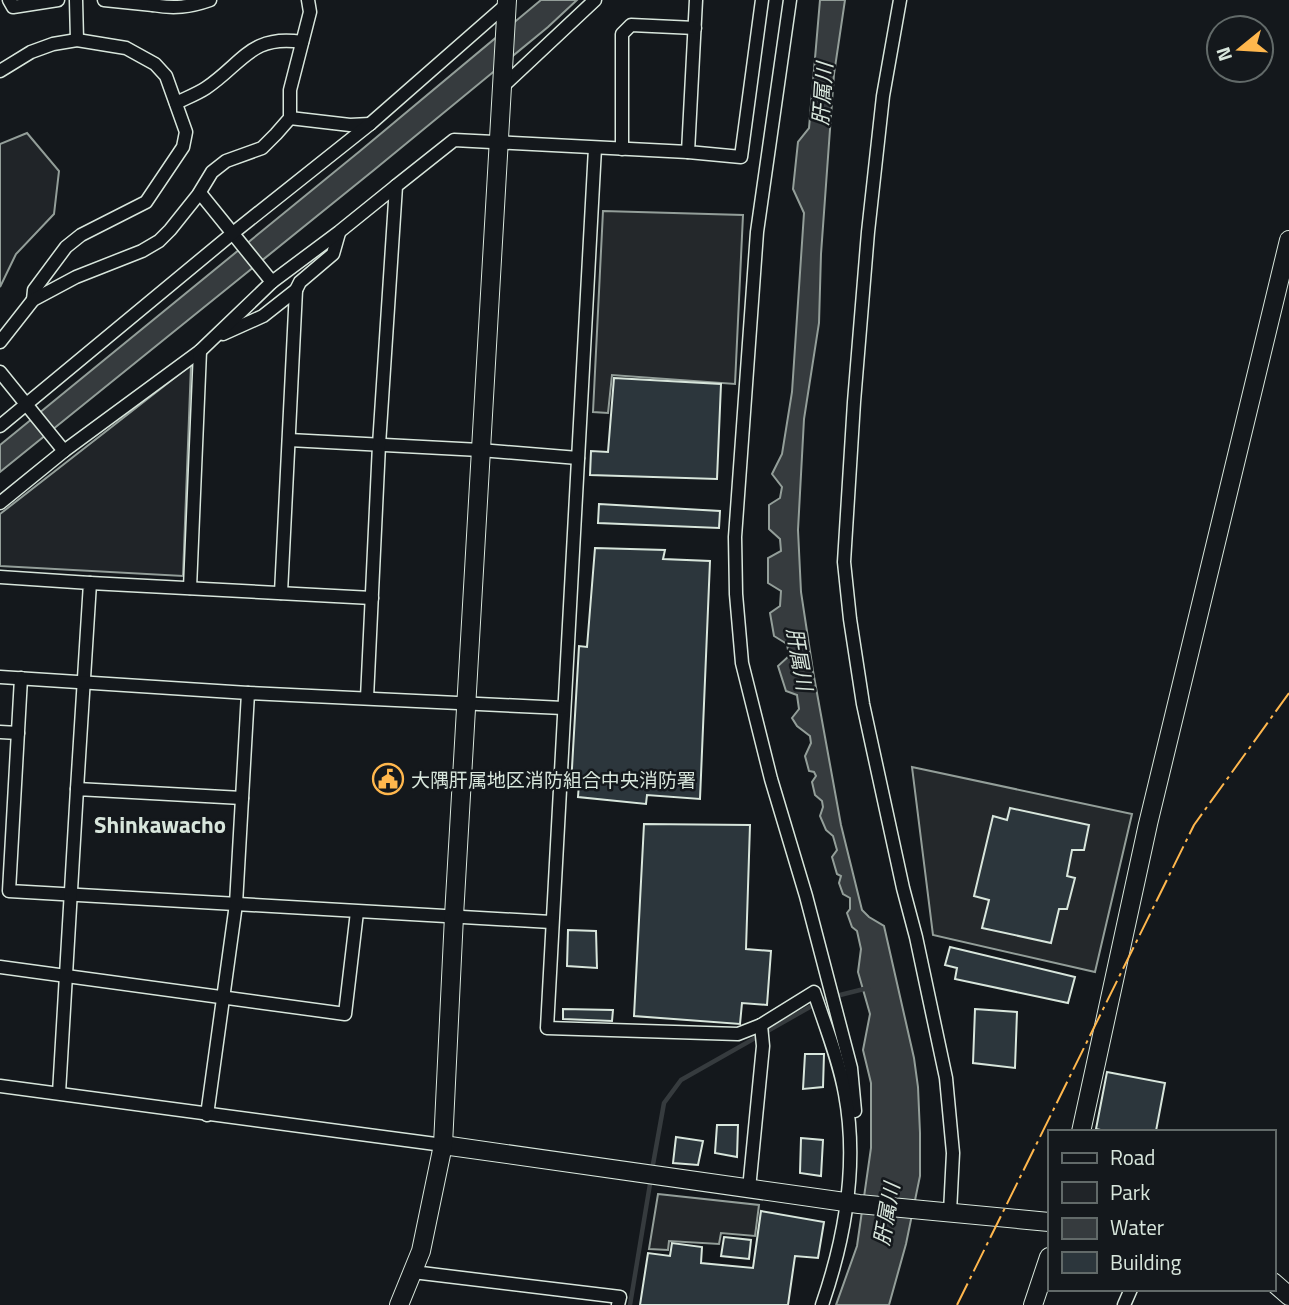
<svg xmlns="http://www.w3.org/2000/svg" width="1289" height="1305" font-family="'Titillium Web','Noto Sans JP',sans-serif">
<style>
.green{fill:#202428;stroke:#939e99;stroke-width:2}
.parking{fill:#24282b;stroke:#939e99;stroke-width:2}
.water{fill:#363b3e;stroke:#939e99;stroke-width:2}
.lines{fill:none;stroke-linecap:round;stroke-linejoin:round}
.stream{stroke:#363b3e;stroke-width:4.5}
.building{fill:#2c363c;stroke:#d8e6dc;stroke-width:2}
.street-casing{stroke:#d8e6dc;stroke-width:15}
.secondary-casing{stroke:#d8e6dc;stroke-width:20}
.street{stroke:#14181c;stroke-width:12}
.secondary{stroke:#14181c;stroke-width:18}
.power{stroke:#ffb74d;stroke-width:2;stroke-dasharray:24 5 3.5 5;stroke-linecap:butt}
.labels{text-anchor:middle;dominant-baseline:central;stroke-width:5;stroke-linejoin:round;paint-order:stroke}
.poi-label{font-size:19px;fill:#d8e6dc;stroke:#14181c;text-anchor:start}
.water-label{font-size:21px;font-style:italic;fill:#d8e6dc;stroke:#14181c}
.quarter-label{font-size:23px;font-weight:bold;fill:#d8e6dc;stroke:#14181c}
</style>
<rect width="100%" height="100%" fill="#14181c"/>
<g class="green">
<path d="M27,133L59,171L54,214L16,254L0,287V144Z"/>
<path d="M191,365L183,576L0,566V514Z"/>
</g>
<g class="parking">
<path d="M603,211L743,215L735,384L612,375L608,413L593,412Z"/>
<path d="M912,767L1132,814L1095,972L933,935Z"/>
<path d="M658,1194L759,1205L755,1236L721,1233L719,1244L669,1241L668,1250L649,1249Z"/>
</g>
<g class="water">
<path d="M541,0H577L548,27L374,170L0,472V445L360,151Z"/>
<path d="M820,0H845L834,74L821,254L819,323L804,419L798,530L801,592L813,671L841,825L862,910L869,917L884,926L914,1058L918,1087L920,1133V1176L906,1244L889,1305H836L857,1246L871,1148V1083L863,1050L870,1014L858,972L861,949L857,931L852,927L847,913L850,909V898L843,894L839,883L841,876L837,874L832,857L837,850L833,836L826,830L820,816L823,807L822,801L815,795L812,782L816,776L814,772L809,771L805,756L811,743L810,736L797,726L792,718L799,709L797,695L786,691L778,666L789,656L787,644L774,636L770,613L780,606L781,591L768,583V558L781,551L780,539L769,529V505L780,498L782,487L772,474L782,454L792,392L804,213L793,189L798,142L809,128Z"/>
</g>
<g class="lines">
<g class="stream">
<path d="M652,1170L664,1103L681,1080L824,999L868,988"/>
<path d="M630,1305L651,1178"/>
</g>
</g>
<g class="building">
<path d="M614,378L721,384L717,479L590,475L591,451L608,452Z"/>
<path d="M599,504L720,511L719,528L598,523Z"/>
<path d="M595,548L665,550L663,559L710,561L700,799L647,795L646,804L578,797L579,783L571,785L579,646L587,647Z"/>
<path d="M1010,808L1089,825L1084,850H1072L1067,876L1075,878L1067,909H1059L1051,943L982,928L989,900L974,896L993,816L1007,820Z"/>
<path d="M644,824L750,825L746,949L771,951L767,1005L742,1003L740,1024L634,1016Z"/>
<path d="M568,930L596,931L597,968L567,966Z"/>
<path d="M950,947L1075,977L1068,1003L955,979L957,968L945,965Z"/>
<path d="M563,1009L613,1010L612,1021L563,1019Z"/>
<path d="M975,1009L1017,1012L1015,1068L973,1063Z"/>
<path d="M805,1054H824L823,1087L803,1089Z"/>
<path d="M1107,1072L1165,1083L1156,1131L1110,1132L1096,1129Z"/>
<path d="M717,1125H738L737,1157L715,1153Z"/>
<path d="M676,1137L703,1141L698,1165L673,1163Z"/>
<path d="M801,1138L823,1140L821,1176L800,1173Z"/>
<path d="M761,1211L824,1222L818,1258L795,1256L788,1305H640L648,1253L670,1256L672,1243L702,1247L701,1263L753,1268Z"/>
<path d="M724,1237L751,1240L749,1259L721,1256Z"/>
</g>
<g class="lines">
<g class="street-casing">
<g id="street">
<path d="M9,0L13,7L58,0"/>
<path d="M76,0L77,40"/>
<path d="M104,0L153,5V0"/>
<path d="M696,0L688,152L741,157L762,0"/>
<path d="M790,0L757,232L735,537L736,594L742,663L771,779L806,896L851,1068L855,1111"/>
<path d="M900,0L883,96L868,232L854,402L844,562L850,619L863,704L903,888L916,937L946,1078L953,1153L950,1212"/>
<path d="M153,5C174,9 190,7 210,0"/>
<path d="M0,71L31,52L53,44L77,40L126,48L155,64L166,76L186,132L183,147L146,202L81,235L66,247L34,290L33,300"/>
<path d="M501,88L595,0"/>
<path d="M176,103C186,98 197,94 206,88C243,63 251,34 302,42"/>
<path d="M290,118L350,125L370,124"/>
<path d="M595,148L547,1028L738,1034L761,1025L814,992C825,1025 839,1060 845,1094C858,1164 845,1238 822,1305"/>
<path d="M622,149V34L631,25L695,28"/>
<path d="M200,193L272,282"/>
<path d="M223,334L263,316L296,290L300,282L333,254L339,233"/>
<path d="M0,342L33,300L76,277L142,251L159,241L170,230L198,195L212,172L226,161L262,148L276,134L290,118V90L310,12L308,0"/>
<path d="M0,372L64,451"/>
<path d="M0,426L233,233L370,124L507,4"/>
<path d="M289,440L480,450L578,458"/>
<path d="M0,503L64,451L200,351L272,282L339,232L396,186"/>
<path d="M0,577L90,583L77,789"/>
<path d="M90,583L372,598"/>
<path d="M190,588L200,351"/>
<path d="M281,593L296,290"/>
<path d="M0,677L248,693L563,708"/>
<path d="M21,678L9,891L551,922"/>
<path d="M367,698L379,445L396,186L454,140L688,152"/>
<path d="M0,732L18,733"/>
<path d="M0,967L345,1014L357,912"/>
<path d="M0,1086L443,1145"/>
<path d="M59,1093L77,789L242,798"/>
<path d="M207,1115L236,904L248,693"/>
<path d="M749,1189L763,1046L761,1025"/>
<path d="M413,1272L620,1297L618,1305"/>
<path d="M1124,1305L1131,1289"/>
</g>
</g>
<g class="secondary-casing">
<g id="secondary">
<path d="M1081,1132L1148,824L1289,240"/>
<path d="M443,1145L859,1204L1049,1222"/>
<path d="M1273,1282L1289,1296"/>
<path d="M399,1305L421,1251L443,1145L454,916L507,0"/>
<path d="M1033,1305L1049,1257"/>
</g>
</g>
<use href="#street" class="street"/>
<use href="#secondary" class="secondary"/>
<path class="power" d="M957,1305L1194,825L1289,693"/>
</g>
<defs>
<g id="civic-ring" transform="scale(1.575)"><circle r="9.5" fill="#14181c" stroke="#ffb74d" stroke-width="1.5"/><path d="M-.6-6.5H3V-4.5H.6V-3L4-1V1h2V6H-6V1h2V-1L-.6-3ZM-1.2 2.5V6h2.4V2.5Z" fill="#ffb74d"/></g>
</defs>
<g fill-rule="evenodd">
<use href="#civic-ring" x="388" y="779"/>
</g>
<g class="labels">
<g class="poi-label">
<text x="411" y="779">大隅肝属地区消防組合中央消防署</text>
</g>
<g class="water-label">
<text transform="translate(822 94) rotate(-86)">肝属川</text>
<text transform="translate(800 659) rotate(80)">肝属川</text>
<text transform="translate(886 1214) rotate(-80)">肝属川</text>
</g>
<g class="quarter-label">
<text x="160" y="824">Shinkawacho</text>
</g>
</g>
<rect x="1048" y="1130" width="228" height="161" fill="#14181c" stroke="#626a69" stroke-width="2"/>
<rect x="1062" y="1153" width="35" height="10" fill="#14181c" stroke="#626a69" stroke-width="2"/>
<text x="1110" y="1165" font-size="21" fill="#d8e6dc">Road</text>
<rect x="1062" y="1182" width="35" height="21" fill="#202428" stroke="#626a69" stroke-width="2"/>
<text x="1110" y="1200" font-size="21" fill="#d8e6dc">Park</text>
<rect x="1062" y="1218" width="35" height="21" fill="#363b3e" stroke="#626a69" stroke-width="2"/>
<text x="1110" y="1235" font-size="21" fill="#d8e6dc">Water</text>
<rect x="1062" y="1252" width="35" height="21" fill="#2c363c" stroke="#626a69" stroke-width="2"/>
<text x="1110" y="1270" font-size="21" fill="#d8e6dc">Building</text>
<g transform="translate(1240 49) rotate(252)"><circle r="33" fill="#14181c" stroke="#626a69" stroke-width="2"/>
<path d="M0-5L12 26L0 18L-12 26Z" fill="#ffb74d"/>
<text y="-10" font-size="19" font-weight="bold" text-anchor="middle" fill="#d8e6dc">N</text>
</g>
</svg>
